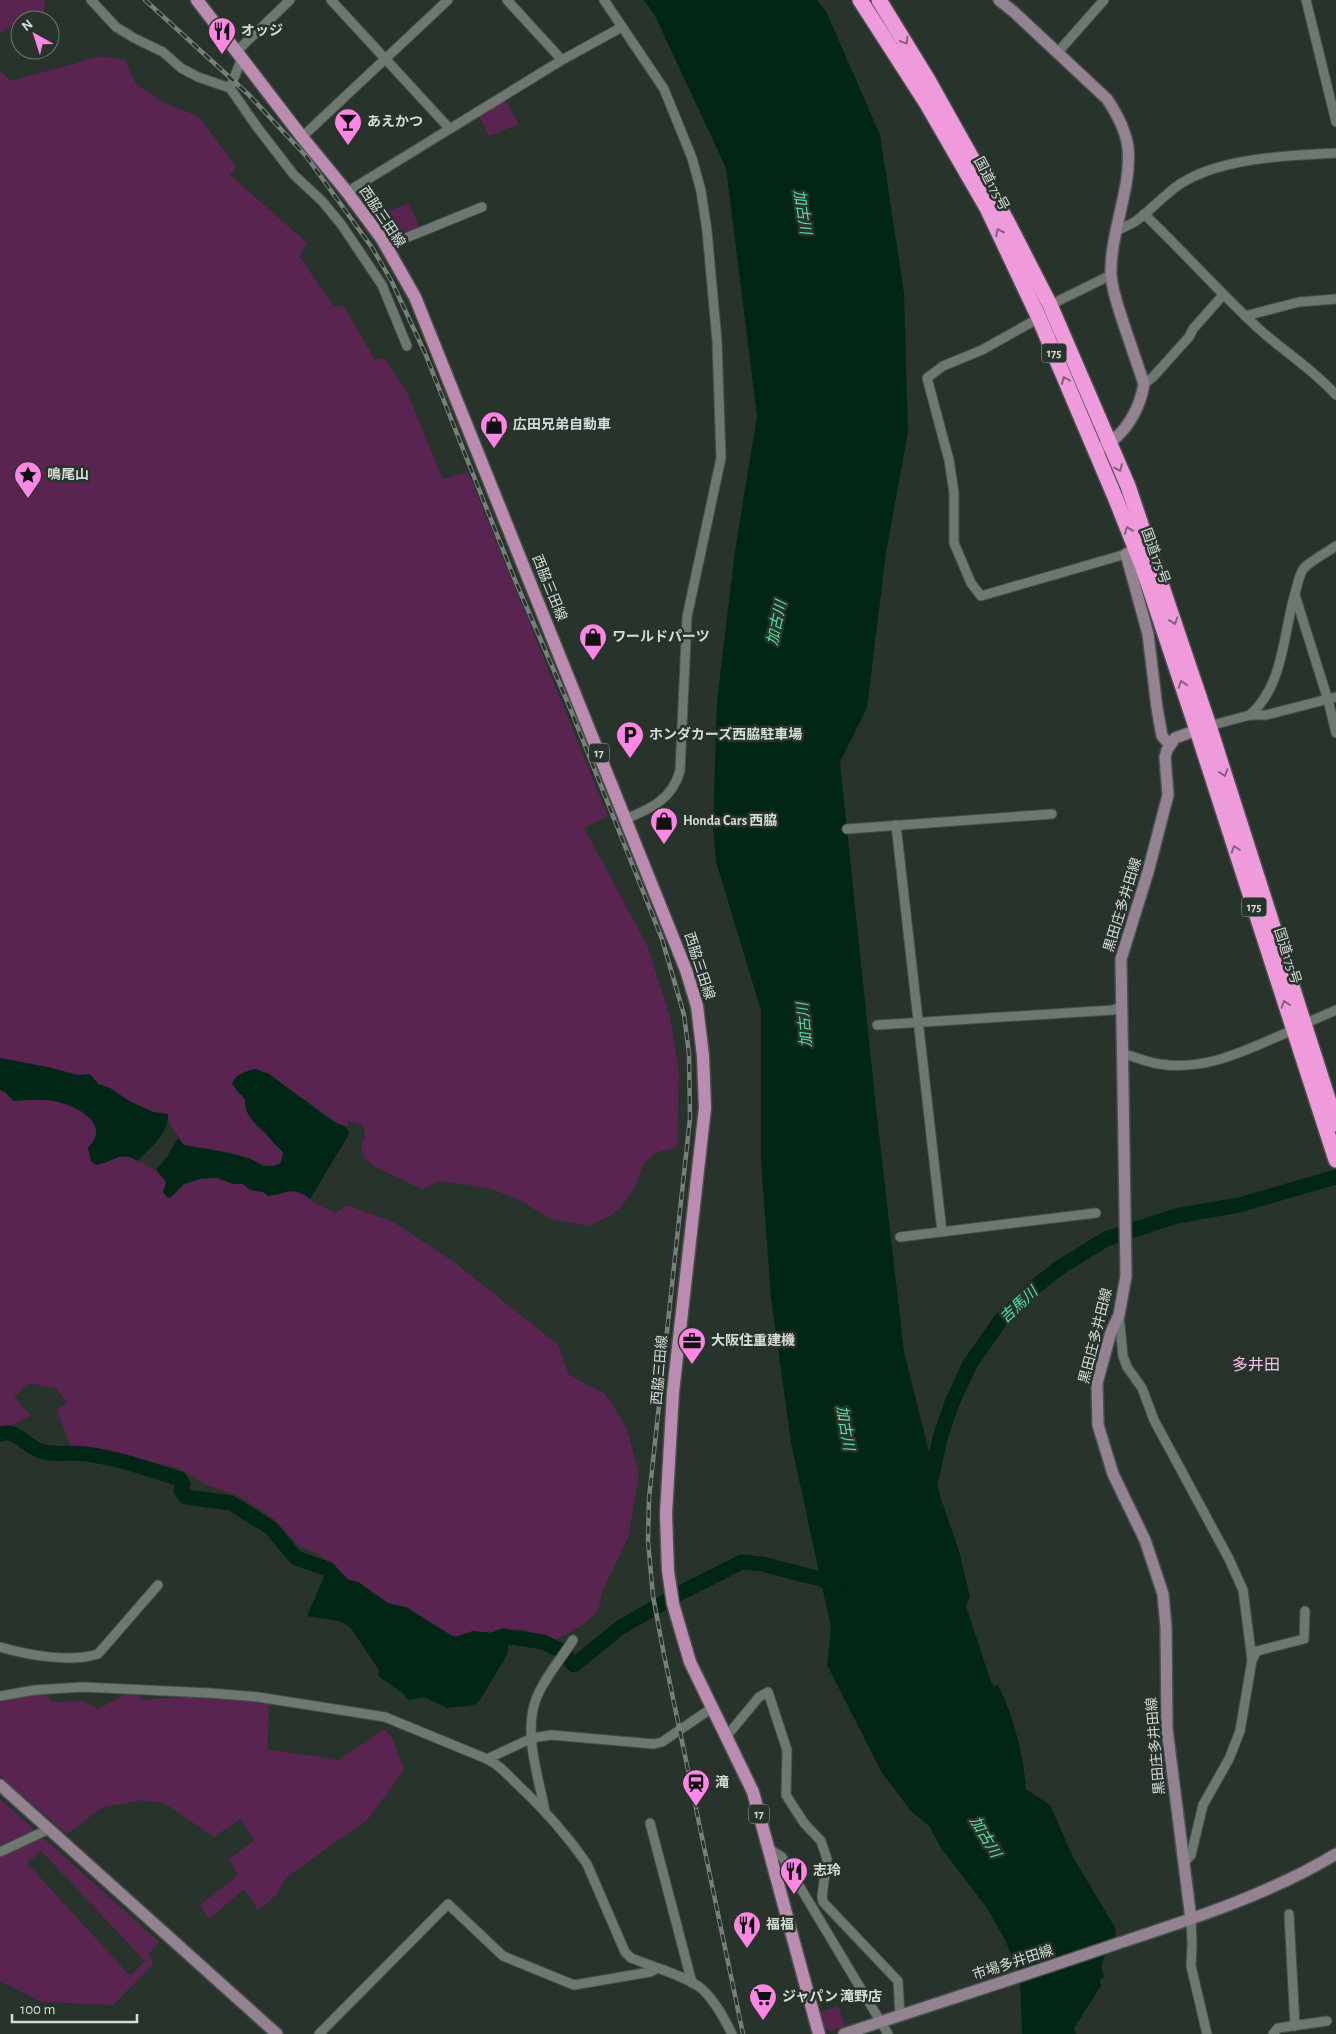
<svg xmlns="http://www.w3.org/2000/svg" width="1336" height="2034" font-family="'Alegreya Sans','Noto Sans JP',sans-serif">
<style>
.green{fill:#5a2450;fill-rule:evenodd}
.water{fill:#022615}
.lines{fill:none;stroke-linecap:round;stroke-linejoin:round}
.river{stroke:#022615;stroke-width:15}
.street-casing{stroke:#48504c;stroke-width:11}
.secondary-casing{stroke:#48504c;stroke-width:14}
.primary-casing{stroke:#48504c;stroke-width:15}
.highway-casing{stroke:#48504c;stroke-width:18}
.street{stroke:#6c7870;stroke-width:9}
.secondary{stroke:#938290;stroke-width:11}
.primary{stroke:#bb8cb0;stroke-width:12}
.highway{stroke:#ef9adb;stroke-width:15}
.rail-casing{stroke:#767f7a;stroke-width:4.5}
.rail{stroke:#28332c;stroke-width:2.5;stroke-dasharray:8;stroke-linecap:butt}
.oneway{stroke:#82617b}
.labels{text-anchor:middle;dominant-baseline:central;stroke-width:5;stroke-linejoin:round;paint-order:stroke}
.shield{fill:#28332c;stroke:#a1a9a4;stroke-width:1}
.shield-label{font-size:12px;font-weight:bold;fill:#d5dcd8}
.poi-label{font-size:14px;font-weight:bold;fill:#d5dcd8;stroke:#28332c;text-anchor:start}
.street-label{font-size:14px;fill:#d5dcd8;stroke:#28332c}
.water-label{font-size:15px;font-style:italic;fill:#54e4a0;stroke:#28332c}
.quarter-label{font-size:16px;fill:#f9c3eb;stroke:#28332c}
</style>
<rect width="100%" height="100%" fill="#28332c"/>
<g class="green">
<path d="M0,0H45L44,12L25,20H20V22L0,33Z"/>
<path d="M101,56L125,60L136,84L162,102L198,116L236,167L230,175L307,243L299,256L334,307L343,305L375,360L384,359L405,388L443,479L468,472L608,816L584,828L647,945L670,1016L679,1073L677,1147L655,1153L643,1165L634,1189L622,1206L610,1216L588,1226L548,1218L520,1200L489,1188L440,1181L422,1189L375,1167L365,1159L361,1147L365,1135L363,1125L349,1121L346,1127H343L269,1074L255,1069L245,1072L235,1090L245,1099L256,1126L262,1130L282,1151L283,1154L279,1165C262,1168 247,1157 231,1153C215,1149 199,1148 184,1145L169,1122L168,1114L153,1112L129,1101L110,1088L98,1084L90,1074L78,1075L47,1067L0,1058V71L11,81Z"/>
<path d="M505,100L519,124L489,136L479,116Z"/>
<path d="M409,203L420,229L399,238L393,237L377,216Z"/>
<path d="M0,1090L5,1092L14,1101C27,1100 41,1099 54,1101C76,1105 113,1124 88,1148L105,1163C110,1161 115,1157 120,1156C129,1154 162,1172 165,1180C167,1184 164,1188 163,1192L170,1197L184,1184L200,1179L217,1178L233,1184H243L250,1190L277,1195L289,1190L303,1193L313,1202L336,1213L347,1205L395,1223L454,1262L558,1345L569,1375L605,1394L626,1426L639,1473L628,1538L602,1592L598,1611L583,1625L555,1640L521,1629L493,1633L473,1631L455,1637L406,1607L388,1603L358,1582L346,1579L319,1554L300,1547L274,1519L239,1496L207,1485L178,1468L70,1445L57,1410L67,1403L56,1388L28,1383L14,1397L31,1416L11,1425L0,1428Z"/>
<path d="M133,1690L143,1700L215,1694L269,1704L267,1749L338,1760L385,1729L393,1740L404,1770L368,1819L288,1876L274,1897L258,1910L244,1889L209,1919L200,1905L238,1875L229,1859L255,1840L240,1819L214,1837L164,1803L144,1800L103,1807L67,1834L0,1776V1698L46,1694L52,1702L84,1701L98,1709Z"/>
<path d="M0,1799L159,1942L149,1953L153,1964L113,2005L42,2002L0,1981ZM41,1851L145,1961L130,1976L27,1863Z"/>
<path d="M838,2006L845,2026L830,2031L823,2026L820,2012Z"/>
</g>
<g class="water">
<path d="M644,0H817L826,11L880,135L904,293L908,432L886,552L867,708L840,762L876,1108L904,1352L940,1496L959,1551L970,1597L966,1606L991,1682L994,1686L998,1685C1014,1717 1023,1752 1026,1789L1050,1805L1073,1857L1116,1929C1115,1932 1116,1937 1115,1941C1109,1954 1095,1961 1105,1977L1100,1979L1101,1986L1074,2028L1076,2034H1022L1020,1975L1005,1940L987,1908L941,1848L929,1826L911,1811L882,1773L827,1665L831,1628L791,1442L771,1298L761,1162V1010L716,862L713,827L717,701L735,551L757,416L726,168L655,16Z"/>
<path d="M0,1058L47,1067L78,1075L90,1074L98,1084L110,1088L129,1101L153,1112L168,1114C169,1134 150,1148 138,1161C120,1150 114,1162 96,1165L91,1161L88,1148C113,1124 76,1105 54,1101C41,1099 27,1100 14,1101L5,1092L0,1090Z"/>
<path d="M255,1069L269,1074L332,1121L346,1127L349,1134L310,1199C293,1185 286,1194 268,1196L263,1192L250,1190L243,1184H233L217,1178H210L200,1179L184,1184L170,1198L167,1197L163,1192L166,1182L157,1171V1168C167,1160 171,1149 178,1138L184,1145L229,1153L249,1158L263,1166H273L281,1163L283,1154L282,1151C274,1145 269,1136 262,1130C252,1121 244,1113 245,1099L232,1084C234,1075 246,1071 255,1069Z"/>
<path d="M329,1565L346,1579L358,1582L388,1603L406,1607L450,1635L455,1637L473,1631L493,1633L510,1631L507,1641L509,1642L507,1655L480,1700L475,1705L447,1708L424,1697L408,1700L403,1693L378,1676L379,1670L350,1627L339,1621L307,1616Z"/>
</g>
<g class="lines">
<g class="river">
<path d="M0,1434C18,1428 27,1449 44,1452C58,1455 73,1452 86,1454C118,1458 149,1469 180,1479L183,1484L181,1490L186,1497L231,1503L271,1528L296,1558L328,1569L341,1583"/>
<path d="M929,1489L940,1438L952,1403L970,1364L1000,1321L1036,1286L1059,1268L1106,1239L1176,1216L1239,1205L1336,1177"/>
<path d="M490,1641L503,1636L543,1642L562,1651"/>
<path d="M565,1655L574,1665L621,1627L682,1592L742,1562L762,1564L824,1580L837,1588"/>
</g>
<g class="street-casing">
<g id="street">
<path d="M91,0L116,27L134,38L163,52L181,68L198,77L230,88L257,127L294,175L322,201L341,224L382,285L407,346"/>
<path d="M331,0L449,128"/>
<path d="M507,0L562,60"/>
<path d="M604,0L664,89L692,158L701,191L707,231L717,341L721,458L687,617L680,771C672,799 651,809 625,819"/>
<path d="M1306,0L1336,122"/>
<path d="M237,51L290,0"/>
<path d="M1058,52L1104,0"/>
<path d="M230,88L242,58"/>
<path d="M302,137L448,0"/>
<path d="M347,192L562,60L622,27"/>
<path d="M1144,214C1183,251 1218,291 1258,328C1283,351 1313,369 1336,395"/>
<path d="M1116,231C1122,228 1130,225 1136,221C1151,210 1164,195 1180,184C1222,157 1287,156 1336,153"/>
<path d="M386,246L482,207"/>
<path d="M1050,305L1111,275"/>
<path d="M1245,316L1299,302L1336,299"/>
<path d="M1039,318L982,350L943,366L927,378L949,460L954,493V543L971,583L981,596L1126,554"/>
<path d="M1144,384L1153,377L1189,337L1193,329L1223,295"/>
<path d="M1295,595L1328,700L1336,733"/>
<path d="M1250,715C1283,686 1283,637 1294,597C1297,588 1298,576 1304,568C1312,560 1326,553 1336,546"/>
<path d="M1209,726L1250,715H1266L1336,697"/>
<path d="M896,825L942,1232"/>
<path d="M847,829L1052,814"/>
<path d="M1304,1024L1336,1010"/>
<path d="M877,1025L1113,1010L1120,1007"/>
<path d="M1122,1053C1134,1057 1147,1062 1159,1064C1207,1072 1250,1048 1293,1030"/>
<path d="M900,1237L1096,1213"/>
<path d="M1119,1315L1123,1356L1127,1367L1142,1388L1154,1420L1229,1559L1243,1590L1252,1660L1240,1731L1229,1759L1203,1805L1191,1855L1184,1863"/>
<path d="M0,1647C28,1655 70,1663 98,1654L158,1585"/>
<path d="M1252,1660L1257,1651L1304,1639L1305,1611"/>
<path d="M0,1696L35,1690L83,1687L210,1693L258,1697L385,1717L487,1759C499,1765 506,1773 516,1783C542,1807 567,1835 587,1864L625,1952L631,1958C648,1965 689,1977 702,1989C715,2001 724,2018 732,2034"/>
<path d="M726,1737L759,1697L768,1692L787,1750L786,1795L804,1823L821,1841L827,1859L822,1896L823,1902L898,1981L900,2015"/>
<path d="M487,1759L532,1738L551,1735L654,1744L662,1742L712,1708"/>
<path d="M545,1812C539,1777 523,1735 536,1699C544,1678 561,1659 573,1640"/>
<path d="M650,1823L692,1983"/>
<path d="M768,1848L782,1857L888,2034"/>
<path d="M0,1852L49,1829"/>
<path d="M1289,1914L1295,2026"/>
<path d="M1191,1919L1192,1946L1191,1966L1207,2034"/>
<path d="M319,2034L448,1904L503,1956L574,1985L650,1972L656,1969"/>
<path d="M1273,2034L1278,2028L1327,2021"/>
</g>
</g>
<g class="secondary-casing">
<g id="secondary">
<path d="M999,0L1014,12L1107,99C1117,114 1126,130 1128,148C1132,188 1110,232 1111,274C1112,291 1118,306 1123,322C1130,343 1137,363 1144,384C1140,408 1126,435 1103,446"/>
<path d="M1137,550L1126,554L1148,634L1157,708L1162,736L1169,744"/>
<path d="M0,1785L277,2034"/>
<path d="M1191,1919L1167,1729L1166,1627L1163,1594L1145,1540L1113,1474L1098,1425L1097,1383L1111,1332L1119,1315L1126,1276L1121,959L1148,872L1168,795L1165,757L1167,750L1175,738L1203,728"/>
<path d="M844,2034C934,2004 1026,1975 1116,1944C1192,1919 1268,1895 1336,1854"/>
</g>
</g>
<g class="primary-casing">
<path id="primary" d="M197,0L302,137L347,192L382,239L415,297L686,970L697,1006L703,1056L705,1108L673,1392L666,1514L668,1571L673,1604L690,1662L753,1792L819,2034"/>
</g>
<g class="highway-casing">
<g id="highway">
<path d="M860,0L927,104L987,208L1039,318L1115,497L1142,565L1197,730L1336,1160"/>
<path d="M879,0L928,80L1008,223L1050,305L1128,486L1209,726L1336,1124"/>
</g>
</g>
<use href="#street" class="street"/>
<use href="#secondary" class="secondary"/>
<use href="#primary" class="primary"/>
<use href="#highway" class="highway"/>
<g class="rail-casing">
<path id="rail" d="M145,0L248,94L306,156L373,249L392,282L425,353L515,580L570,708L662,939L684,1015L689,1054L690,1118L649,1498L648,1541L653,1596L664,1655L743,2034"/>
</g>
<use href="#rail" class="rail"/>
</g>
<defs><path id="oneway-chevron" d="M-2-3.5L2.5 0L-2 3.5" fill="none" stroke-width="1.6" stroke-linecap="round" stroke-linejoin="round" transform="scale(1.25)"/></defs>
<g class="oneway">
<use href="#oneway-chevron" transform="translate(905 41) rotate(59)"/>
<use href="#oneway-chevron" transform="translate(999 232) rotate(-116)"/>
<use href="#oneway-chevron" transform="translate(1065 380) rotate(-113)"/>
<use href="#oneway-chevron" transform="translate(1119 468) rotate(66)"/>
<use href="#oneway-chevron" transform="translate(1128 530) rotate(-112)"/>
<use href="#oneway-chevron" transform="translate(1174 621) rotate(71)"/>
<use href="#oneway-chevron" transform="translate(1182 684) rotate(-109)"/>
<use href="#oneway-chevron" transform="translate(1224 773) rotate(72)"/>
<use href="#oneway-chevron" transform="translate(1235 849) rotate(-108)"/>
<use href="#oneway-chevron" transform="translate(1285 1004) rotate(-108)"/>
</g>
<defs>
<g id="restaurant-pin" transform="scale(1.4375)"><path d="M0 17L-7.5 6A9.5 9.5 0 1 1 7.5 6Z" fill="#fc86e3" stroke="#28332c"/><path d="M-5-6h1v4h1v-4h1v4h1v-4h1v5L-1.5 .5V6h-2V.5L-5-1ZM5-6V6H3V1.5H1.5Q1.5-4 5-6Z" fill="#111"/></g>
<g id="bar-pin" transform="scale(1.4375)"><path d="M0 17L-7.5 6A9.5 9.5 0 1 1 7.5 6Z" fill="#fc86e3" stroke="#28332c"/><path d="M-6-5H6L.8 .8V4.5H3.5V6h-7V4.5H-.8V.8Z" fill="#111"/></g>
<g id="shop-pin" transform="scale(1.4375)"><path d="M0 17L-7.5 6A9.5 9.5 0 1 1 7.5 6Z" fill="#fc86e3" stroke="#28332c"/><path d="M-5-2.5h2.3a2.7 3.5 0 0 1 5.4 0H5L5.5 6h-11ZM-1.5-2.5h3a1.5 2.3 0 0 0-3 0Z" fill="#111"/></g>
<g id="sight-pin" transform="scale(1.4375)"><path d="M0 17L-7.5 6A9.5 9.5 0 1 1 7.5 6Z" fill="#fc86e3" stroke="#28332c"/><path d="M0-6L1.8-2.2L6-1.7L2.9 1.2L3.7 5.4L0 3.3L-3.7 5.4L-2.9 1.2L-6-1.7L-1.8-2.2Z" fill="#111"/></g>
<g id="parking-pin" transform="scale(1.4375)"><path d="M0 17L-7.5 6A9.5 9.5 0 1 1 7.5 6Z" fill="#fc86e3" stroke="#28332c"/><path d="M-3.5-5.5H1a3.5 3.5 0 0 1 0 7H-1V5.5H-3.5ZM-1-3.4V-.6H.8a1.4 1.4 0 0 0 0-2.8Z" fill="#111"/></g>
<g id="office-pin" transform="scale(1.4375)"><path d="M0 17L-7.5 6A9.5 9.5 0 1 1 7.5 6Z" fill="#fc86e3" stroke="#28332c"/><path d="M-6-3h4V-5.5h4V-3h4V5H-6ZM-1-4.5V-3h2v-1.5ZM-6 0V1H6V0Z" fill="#111"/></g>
<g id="station-pin" transform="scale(1.4375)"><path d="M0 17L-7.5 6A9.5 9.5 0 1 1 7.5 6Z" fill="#fc86e3" stroke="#28332c"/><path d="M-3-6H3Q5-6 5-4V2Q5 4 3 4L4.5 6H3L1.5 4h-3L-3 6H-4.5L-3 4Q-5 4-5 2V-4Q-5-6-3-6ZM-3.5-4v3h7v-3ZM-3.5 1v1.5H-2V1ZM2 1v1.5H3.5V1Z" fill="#111"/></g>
<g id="supermarket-pin" transform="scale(1.4375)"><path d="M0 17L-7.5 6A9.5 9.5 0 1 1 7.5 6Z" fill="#fc86e3" stroke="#28332c"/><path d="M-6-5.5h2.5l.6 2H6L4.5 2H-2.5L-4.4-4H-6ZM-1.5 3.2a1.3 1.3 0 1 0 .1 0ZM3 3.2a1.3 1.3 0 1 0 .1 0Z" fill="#111"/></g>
</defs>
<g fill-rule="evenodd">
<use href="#restaurant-pin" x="222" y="31"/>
<use href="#bar-pin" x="348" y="122"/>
<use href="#shop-pin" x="494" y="425"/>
<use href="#sight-pin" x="28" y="475"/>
<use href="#shop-pin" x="593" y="637"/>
<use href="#parking-pin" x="630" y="735"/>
<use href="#shop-pin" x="664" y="821"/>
<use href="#office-pin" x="692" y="1341"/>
<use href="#station-pin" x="696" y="1783"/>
<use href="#restaurant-pin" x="794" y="1871"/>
<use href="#restaurant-pin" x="747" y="1925"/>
<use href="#supermarket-pin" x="763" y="1997"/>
</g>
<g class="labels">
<g class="shield">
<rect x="1041.5" y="343.5" width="25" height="19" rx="4"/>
<rect x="589" y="743.5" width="20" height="19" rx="4"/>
<rect x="1241.5" y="897.5" width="25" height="19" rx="4"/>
<rect x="749" y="1804.5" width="20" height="19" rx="4"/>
</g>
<g class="shield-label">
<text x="1054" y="353">175</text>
<text x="599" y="753">17</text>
<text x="1254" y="907">175</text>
<text x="759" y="1814">17</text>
</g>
<g class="poi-label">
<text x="241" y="31">オッジ</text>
<text x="367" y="122">あえかつ</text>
<text x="513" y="425">広田兄弟自動車</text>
<text x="47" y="475">鳴尾山</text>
<text x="612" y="637">ワールドパーツ</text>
<text x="649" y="735">ホンダカーズ西脇駐車場</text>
<text x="683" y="821">Honda Cars 西脇</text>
<text x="711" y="1341">大阪住重建機</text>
<text x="715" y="1783">滝</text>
<text x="813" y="1871">志玲</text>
<text x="766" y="1925">福福</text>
<text x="782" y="1997">ジャパン 滝野店</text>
</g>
<g class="street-label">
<text transform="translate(991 184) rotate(62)">国道175号</text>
<text transform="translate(382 217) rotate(56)">西脇三田線</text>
<text transform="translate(1155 556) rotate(70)">国道175号</text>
<text transform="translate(549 588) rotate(68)">西脇三田線</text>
<text transform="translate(1123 905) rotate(-73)">黒田庄多井田線</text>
<text transform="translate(1287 956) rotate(72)">国道175号</text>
<text transform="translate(699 966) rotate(72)">西脇三田線</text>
<text transform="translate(1096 1336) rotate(-76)">黒田庄多井田線</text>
<text transform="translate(660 1370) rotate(-85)">西脇三田線</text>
<text transform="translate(1156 1746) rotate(-95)">黒田庄多井田線</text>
<text transform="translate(1013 1963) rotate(-18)">市場多井田線</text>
</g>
<g class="water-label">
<text transform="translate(802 212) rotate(81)">加古川</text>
<text transform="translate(777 623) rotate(-78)">加古川</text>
<text transform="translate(805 1025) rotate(-95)">加古川</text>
<text transform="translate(1019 1305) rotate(-43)">吉馬川</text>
<text transform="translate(845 1428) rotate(80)">加古川</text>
<text transform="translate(985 1837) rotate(59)">加古川</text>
</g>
<g class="quarter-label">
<text x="1256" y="1365">多井田</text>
</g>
</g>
<g transform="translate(35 35) rotate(321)"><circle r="24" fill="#28332c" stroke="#6d7771"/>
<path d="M0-4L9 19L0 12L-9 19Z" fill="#fc86e3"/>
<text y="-8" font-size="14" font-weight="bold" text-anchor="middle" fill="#d5dcd8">N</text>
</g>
<path d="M12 2014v8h125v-8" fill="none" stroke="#d5dcd8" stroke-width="2.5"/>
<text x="20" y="2014" font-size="15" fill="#d5dcd8" stroke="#28332c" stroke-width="4" paint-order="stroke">100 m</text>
</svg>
